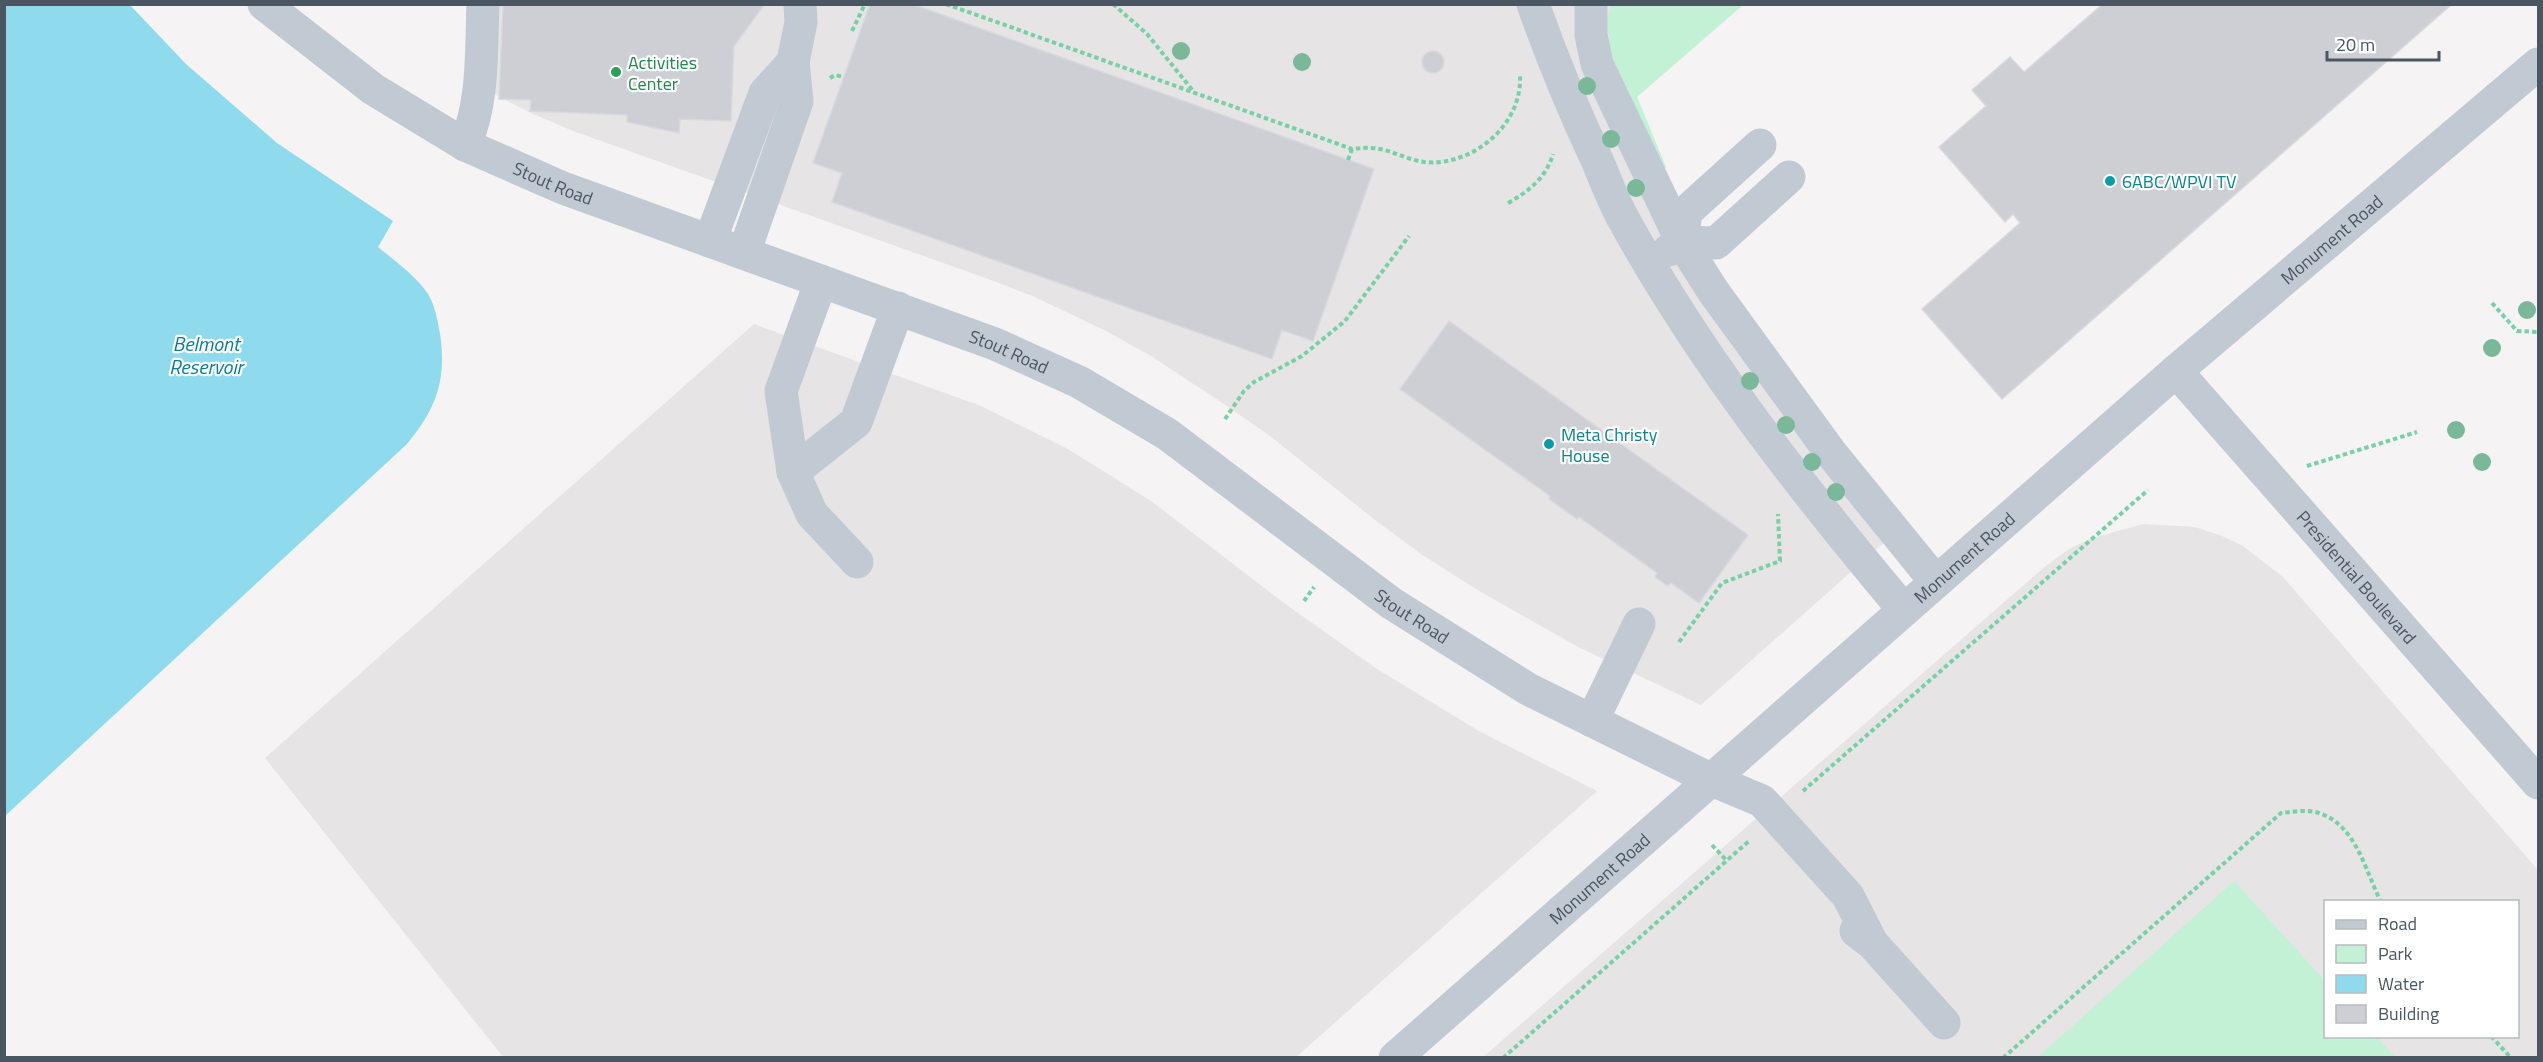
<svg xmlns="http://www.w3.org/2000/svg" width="2543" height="1062" font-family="'Titillium Web',sans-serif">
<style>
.education{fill:#e6e4e5;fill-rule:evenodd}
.green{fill:#c3f1d5}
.water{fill:#90daee}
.building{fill:#cdcfd5;stroke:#d7d9de;stroke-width:1.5}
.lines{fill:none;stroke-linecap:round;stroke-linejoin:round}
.path{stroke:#7ad0a6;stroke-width:4;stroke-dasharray:4.5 3;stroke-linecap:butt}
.minor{stroke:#c1cad2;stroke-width:33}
.tree{fill:#7bb799}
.leisure-dot{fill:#2e9e5b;stroke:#fff;stroke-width:2}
.culture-dot{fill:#0f9aa8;stroke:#fff;stroke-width:2}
.labels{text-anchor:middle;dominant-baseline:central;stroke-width:4.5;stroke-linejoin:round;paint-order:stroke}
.leisure-label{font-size:18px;fill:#27864d;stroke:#fff;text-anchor:start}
.culture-label{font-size:18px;fill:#0d838f;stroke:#fff;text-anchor:start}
.street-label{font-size:18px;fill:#4a5661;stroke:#fff}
.water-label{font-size:20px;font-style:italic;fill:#0c7c9b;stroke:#fff}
</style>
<rect width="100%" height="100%" fill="#f5f3f3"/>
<g class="education">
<path d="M470,5H1728L1626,95L1695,232L1734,297L1789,376L1906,523L1701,705L1578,647L1476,589L1421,554L1375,520L1270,436L1221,402L1151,356L1106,331L1035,297L991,280L573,131L531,113L467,80Z"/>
<path d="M754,324L981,406L1068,449L1151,501L1284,603L1377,669L1479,731L1597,791L1296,1057L504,1058L265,758Z"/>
<path d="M2143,524L2195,527L2222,536L2243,546L2283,577L2538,870V1057L1482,1058L2042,569L2069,549L2092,538ZM2326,902H2518V1036H2326Z"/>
</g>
<g class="green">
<path d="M1611,5H1743L1637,97L1666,167L1663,170L1611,54L1607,21Z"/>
<path d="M2234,881L2325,981L2326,1036L2376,1037L2395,1057H2038Z"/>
</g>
<path class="water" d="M5,4L130,5L186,64L277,143L393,221L378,247C395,261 416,276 428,294C435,305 438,322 440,334C447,380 436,409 407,444L5,816Z"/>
<g class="building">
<path d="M503,4H765L734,46L731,121L680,119L679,133L627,122V115L530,111L531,100L499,99Z"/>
<path d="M870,4H912L1374,169L1313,341L1282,330L1272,359L832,202L842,173L813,163Z"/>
<path d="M2103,4H2452L2002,399L1922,309L2020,223L2013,214L2005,222L1939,147L1986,106L1972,90L2010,57L2024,72Z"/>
<circle cx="1433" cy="62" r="11"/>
<path d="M1449,321L1748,535L1699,603L1671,583L1668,586L1662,582L1655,577L1657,573L1579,517L1577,519L1549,499L1550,496L1400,389Z"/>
</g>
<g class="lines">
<g class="path">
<path d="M946,4L1352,149C1361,148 1371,147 1380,149C1395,152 1409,160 1424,162C1472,167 1523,125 1520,75"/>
<path d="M1113,4L1147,34L1194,92"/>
<path d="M852,31L865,4"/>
<path d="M830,78L835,75L844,77"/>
<path d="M1348,160L1352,149"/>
<path d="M1508,203C1529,191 1546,178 1553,154"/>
<path d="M2492,303L2517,331L2538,332"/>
<path d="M1225,419L1244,391L1254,382L1302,356L1345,321L1409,236"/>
<path d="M2307,466L2417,432"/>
<path d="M1304,601L1314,587"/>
<path d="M1679,642L1722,583L1780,561L1778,514"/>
<path d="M1803,791L2148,490"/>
<path d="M1712,845L1726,860"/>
<path d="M2491,1036L2511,1058"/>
<path d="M1503,1058L1749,841"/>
<path d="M2003,1058L2281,813C2293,812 2307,809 2319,813C2356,825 2365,870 2381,902"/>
</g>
<g class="minor">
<path id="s1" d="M264,4L373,89L465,145L563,188L995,344L1079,382L1167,434L1391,603L1528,689L1712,780L1762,801L1848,896L1872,943"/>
<path d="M1533,4C1552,58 1573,109 1597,160C1606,181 1614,203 1625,222C1701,360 1803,490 1904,610"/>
<path d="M1591,4V35L1597,64L1682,242L1713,291L1831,453L1936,582"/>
<path d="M465,145C484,101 481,52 483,4"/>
<path d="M710,241L765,93L793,62"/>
<path d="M1682,242L1686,212L1760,145"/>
<path d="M1669,250L1682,242L1716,243L1789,177"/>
<path d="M744,253L797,101L793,62L801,22L800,4"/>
<path d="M821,281L781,391L793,472L812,514L857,562"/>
<path id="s2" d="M2176,371L2538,783"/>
<path d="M793,472L856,422L898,308"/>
<path d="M1592,721L1639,624"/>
<path d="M1856,931L1872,943L1944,1023"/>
<path id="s3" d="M1395,1058L2176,371L2538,64"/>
</g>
</g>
<g class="tree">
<circle cx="1181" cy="51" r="9"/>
<circle cx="1302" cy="62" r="9"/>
<circle cx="1587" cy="86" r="9"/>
<circle cx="1611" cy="139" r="9"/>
<circle cx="1636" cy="188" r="9"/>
<circle cx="2527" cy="310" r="9"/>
<circle cx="2492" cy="348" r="9"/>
<circle cx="1750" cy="381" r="9"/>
<circle cx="1786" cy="425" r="9"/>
<circle cx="2456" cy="430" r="9"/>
<circle cx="1812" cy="462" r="9"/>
<circle cx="2482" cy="462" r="9"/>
<circle cx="1836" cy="492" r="9"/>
</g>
<circle class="leisure-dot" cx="616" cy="72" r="6"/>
<g class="culture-dot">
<circle cx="2110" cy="181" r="6"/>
<circle cx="1549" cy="444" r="6"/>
</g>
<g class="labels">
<g class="leisure-label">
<text x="628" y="62">Activities<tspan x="628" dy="21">Center</tspan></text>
</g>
<g class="culture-label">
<text x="2122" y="181">6ABC/WPVI TV</text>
<text x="1561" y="434">Meta Christy<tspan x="1561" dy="21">House</tspan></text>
</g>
<g class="street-label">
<text stroke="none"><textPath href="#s1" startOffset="342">Stout Road</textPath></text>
<text stroke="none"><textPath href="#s3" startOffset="1244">Monument Road</textPath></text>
<text stroke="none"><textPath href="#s1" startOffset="828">Stout Road</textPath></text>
<text stroke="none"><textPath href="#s3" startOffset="758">Monument Road</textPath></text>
<text stroke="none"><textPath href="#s2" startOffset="274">Presidential Boulevard</textPath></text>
<text stroke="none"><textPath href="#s1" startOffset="1312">Stout Road</textPath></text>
<text stroke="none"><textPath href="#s3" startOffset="272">Monument Road</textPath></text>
</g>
<g class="water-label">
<text x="206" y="343">Belmont<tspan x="206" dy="23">Reservoir</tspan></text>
</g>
</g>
<rect width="2543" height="1062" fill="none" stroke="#4a5661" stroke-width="12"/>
<rect x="2324" y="900" width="195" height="138" fill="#ffffff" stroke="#b7bbc0" stroke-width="1.5"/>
<rect x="2336" y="920" width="30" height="9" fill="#c1cad2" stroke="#b7bbc0" stroke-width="1.5"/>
<text x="2378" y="930" font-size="18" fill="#4a5661">Road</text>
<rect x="2336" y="945" width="30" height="18" fill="#c3f1d5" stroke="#b7bbc0" stroke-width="1.5"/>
<text x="2378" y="960" font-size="18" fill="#4a5661">Park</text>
<rect x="2336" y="975" width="30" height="18" fill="#90daee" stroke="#b7bbc0" stroke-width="1.5"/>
<text x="2378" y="990" font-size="18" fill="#4a5661">Water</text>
<rect x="2336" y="1005" width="30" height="18" fill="#cdcfd5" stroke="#b7bbc0" stroke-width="1.5"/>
<text x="2378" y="1020" font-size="18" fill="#4a5661">Building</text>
<path d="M2327 51v9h112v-9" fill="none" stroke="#4a5661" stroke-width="3"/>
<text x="2336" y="51" font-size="18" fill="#4a5661" stroke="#ffffff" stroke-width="4.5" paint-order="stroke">20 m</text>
</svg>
